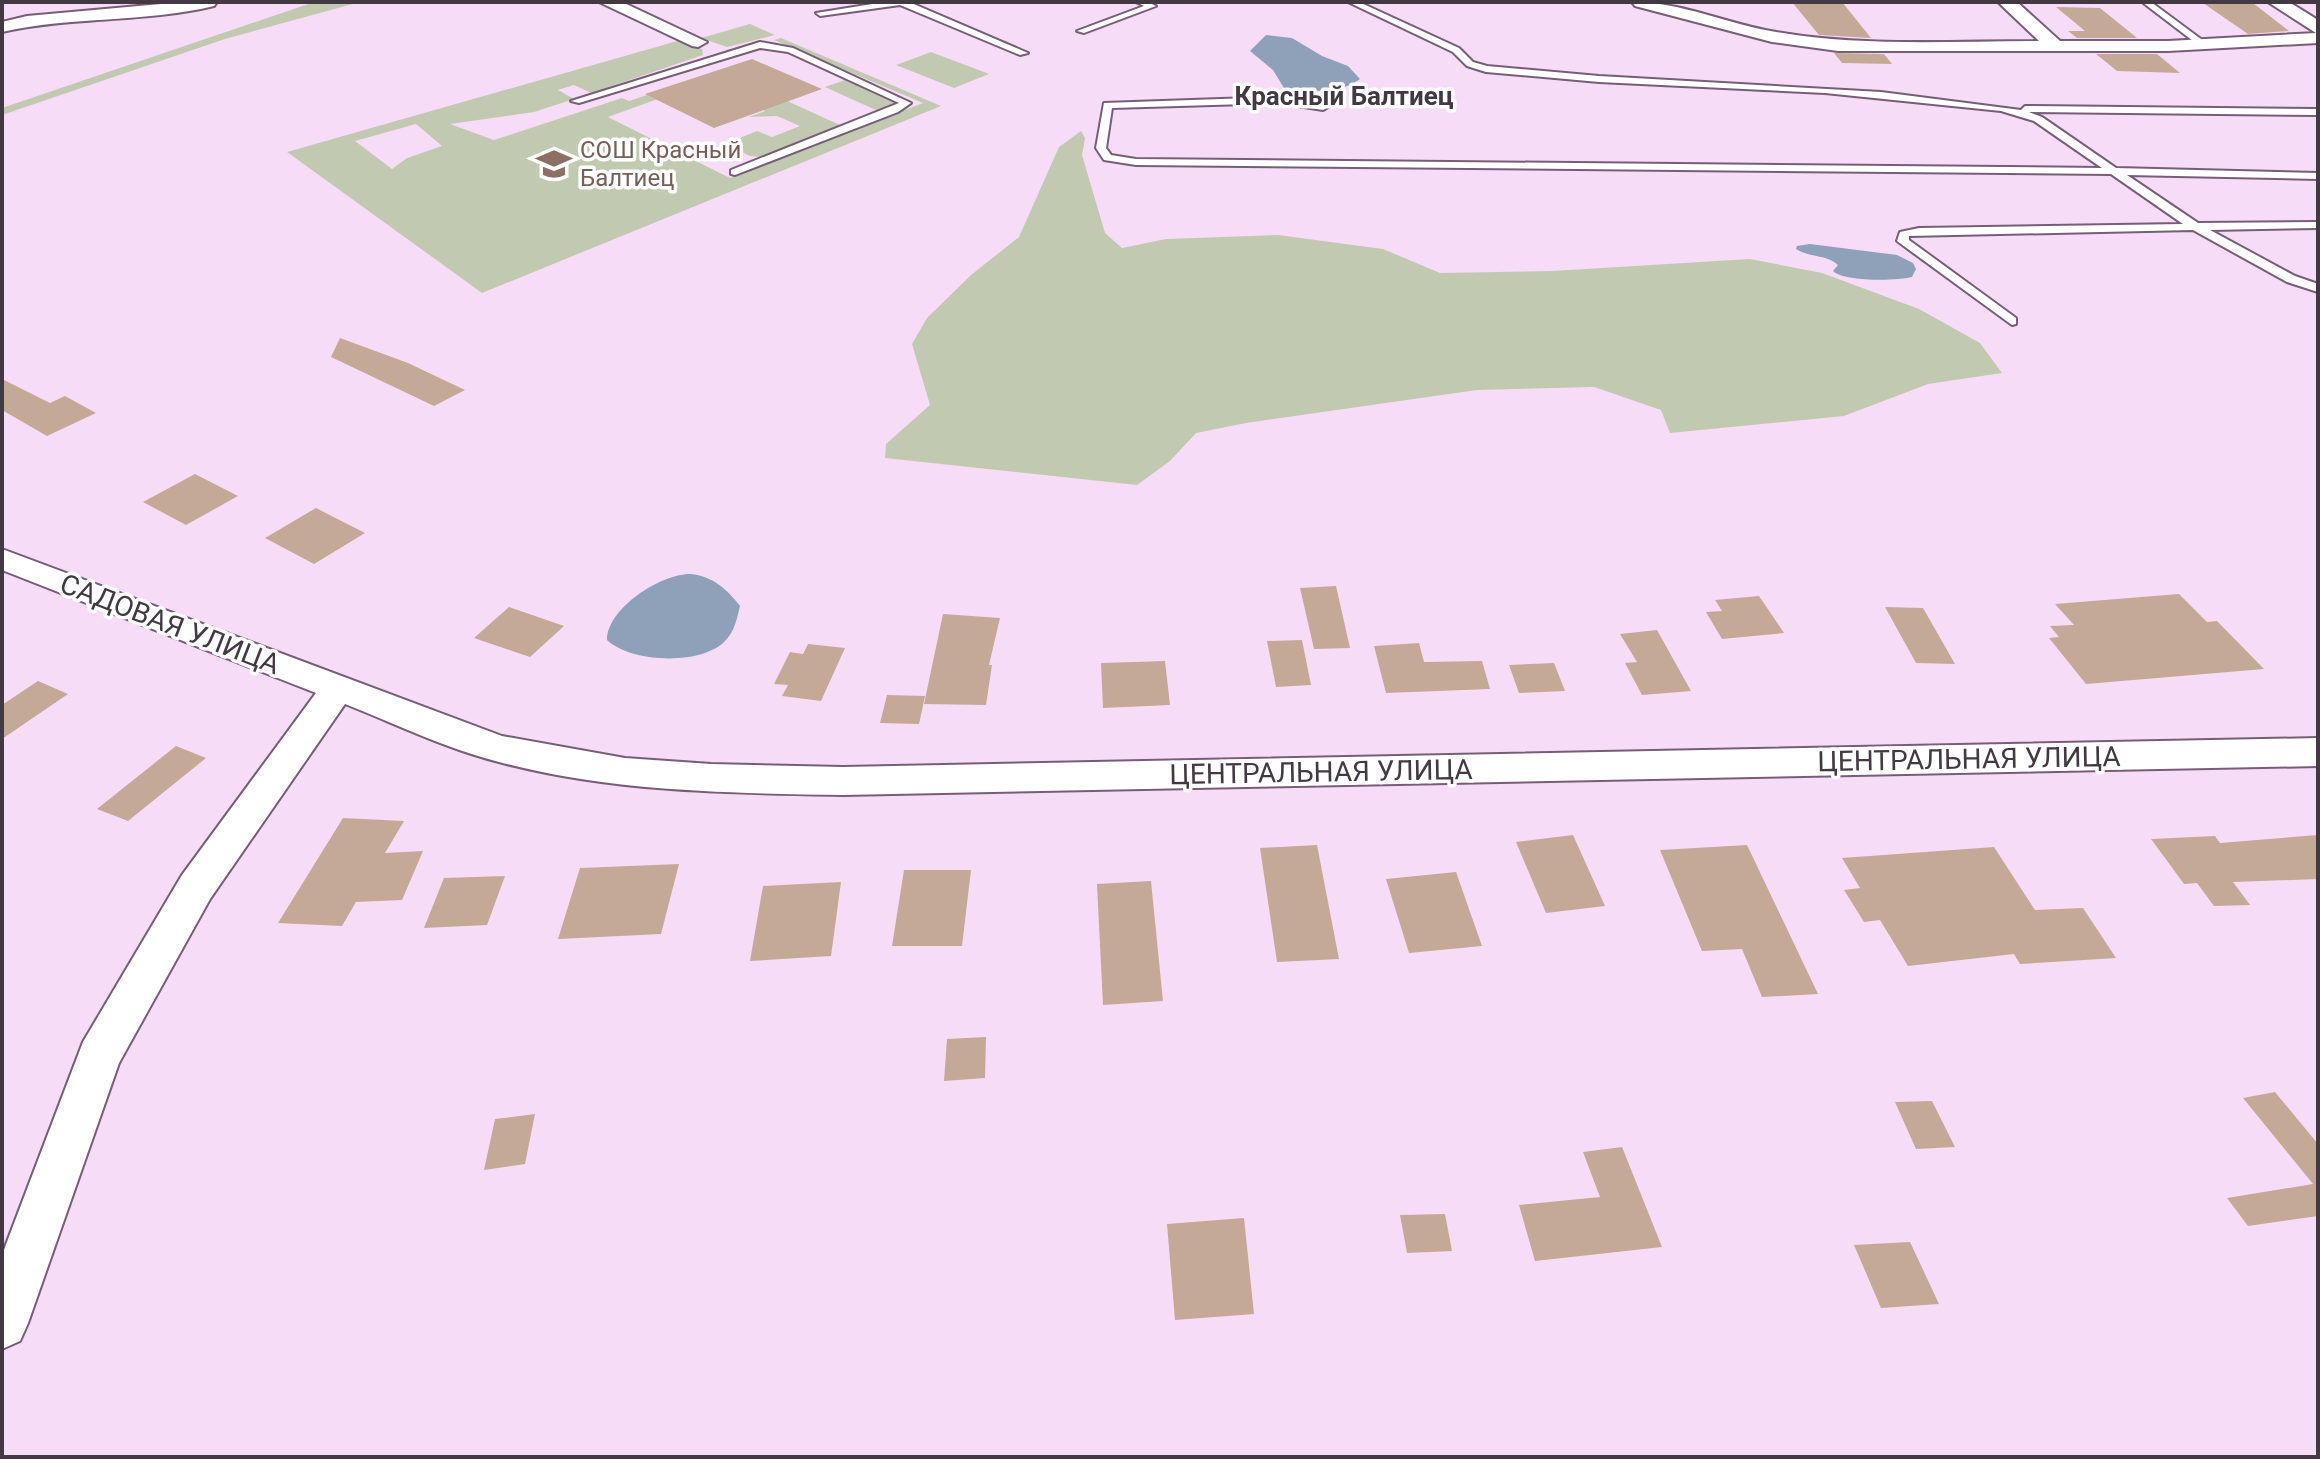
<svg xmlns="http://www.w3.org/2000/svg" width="2320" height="1459" font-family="Roboto,sans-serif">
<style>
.green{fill:#c1cab0;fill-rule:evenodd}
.water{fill:#8ea1b9}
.building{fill:#c5a997}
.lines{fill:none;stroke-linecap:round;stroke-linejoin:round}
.lane-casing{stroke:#765e76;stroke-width:4}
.street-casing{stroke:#765e76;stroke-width:4}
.lane{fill:#fff;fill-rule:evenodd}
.street{fill:#fff;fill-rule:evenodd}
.labels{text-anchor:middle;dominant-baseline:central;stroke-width:7;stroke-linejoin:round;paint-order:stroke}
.far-education-label{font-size:24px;fill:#785e54;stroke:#fff;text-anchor:start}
.far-quarter-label{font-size:26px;font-weight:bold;fill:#433943;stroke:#fff}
.street-label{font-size:28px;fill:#433943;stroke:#fff}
</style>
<rect width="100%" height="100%" fill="#f7dcf7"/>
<g class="green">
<path d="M314,2H360L225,39L2,115V108Z"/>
<path d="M750,24L775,35L727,47L701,38Z"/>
<path d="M781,38L941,106L482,293L287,152L681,40L702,49L703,55L591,93L574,85L558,90L574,99L534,112L450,124L494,140L622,98L629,101L656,92H677L608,117L730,178L923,103L774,40ZM416,124L442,146L407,158L392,169L355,141Z"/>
<path d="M931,52L989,74L954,88L896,65Z"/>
<path d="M845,80L894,103L892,107L764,157L750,156L725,144L757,131L772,137L800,126L777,116L749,117L765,111L761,108L785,100L840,125L878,111L825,87Z"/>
<path d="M1081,131L1085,138L1082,155L1105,233L1122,248L1166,239L1278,235L1383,249L1440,273L1552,271L1750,259L1822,273L1919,309L1980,343L2002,373L1928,384L1844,416L1670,433L1661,410L1594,387L1477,390L1246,423L1196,433L1170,461L1137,485L885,458L886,444L930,405L912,344L927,318L971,275L1019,237L1059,147Z"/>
</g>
<g class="water">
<path d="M1266,35L1292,38L1322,56L1348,66L1360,79C1337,96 1310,90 1284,88L1273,70L1250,51Z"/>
<path d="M1810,244L1897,255L1913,263L1916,269L1912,277C1897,281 1844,282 1833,271L1838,265C1826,254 1810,258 1796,249L1797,246Z"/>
<path d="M691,574C712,576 727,589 740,606C737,618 735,630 726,640C703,666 631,663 607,640C607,608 662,573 691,574Z"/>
</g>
<g class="building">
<path d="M1792,2H1842L1871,38L1819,35Z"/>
<path d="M2203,3H2253L2289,31L2248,34Z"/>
<path d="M2056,7L2100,8L2137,38H2077L2068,31H2085Z"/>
<path d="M1834,53L1884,54L1892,64L1842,63Z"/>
<path d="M2096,54H2157L2180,73L2117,71Z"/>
<path d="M752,59L822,89L714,128L645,94Z"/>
<path d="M340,338L408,363L465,390L434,406L331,357Z"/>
<path d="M2,379L50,403L65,396L96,413L47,436L2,410Z"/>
<path d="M195,474L238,496L186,525L143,502Z"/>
<path d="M316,508L365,533L314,564L265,538Z"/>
<path d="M1336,586L1350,648L1314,649L1300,588Z"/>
<path d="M2179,594L2207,622L2217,621L2264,669L2086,684L2049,638L2059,637L2050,626L2074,625L2055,604Z"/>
<path d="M1759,596L1784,633L1722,639L1706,612L1722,611L1715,600Z"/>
<path d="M509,607L564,626L530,657L474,638Z"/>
<path d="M1885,607L1923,608L1955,664L1916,663Z"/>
<path d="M943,614L1000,618L989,665H992L986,705L924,704Z"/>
<path d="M1657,630L1691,691L1642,695L1625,663L1637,662L1620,634Z"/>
<path d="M1302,640L1311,685L1276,687L1267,641Z"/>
<path d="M1419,643L1424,662L1482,661L1490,689L1386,693L1374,646Z"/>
<path d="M808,644L845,648L821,701L782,696L788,685L774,684L790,652L803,654Z"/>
<path d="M1165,661L1170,705L1103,708L1101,663Z"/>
<path d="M1554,663L1565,691L1519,693L1509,665Z"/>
<path d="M38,681L68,694L2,739V705Z"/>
<path d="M887,695L925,696L919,724L880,723Z"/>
<path d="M176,746L206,758L128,821L97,809Z"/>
<path d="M343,818L404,821L385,853L423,851L402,900L356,902L342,926L278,923Z"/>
<path d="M1573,835L1605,906L1546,913L1516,842Z"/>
<path d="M2318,835V879L2233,882L2250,905L2214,906L2197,883L2184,884L2151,839L2215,836L2220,843Z"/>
<path d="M1317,845L1339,959L1277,962L1260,848Z"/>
<path d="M1747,845L1818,994L1762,997L1742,949L1702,951L1660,850Z"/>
<path d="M1994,847L2035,910L2083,908L2116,958L2020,964L2014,954L1908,966L1880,920L1864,922L1844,890L1860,888L1842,858Z"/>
<path d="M679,864L661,934L558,939L580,868Z"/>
<path d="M904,870H971L962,946H892Z"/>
<path d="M1456,872L1482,946L1409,953L1386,879Z"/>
<path d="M505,876L487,925L424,928L444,878Z"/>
<path d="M1151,881L1163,1001L1103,1005L1097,884Z"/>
<path d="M841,882L831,956L750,961L763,886Z"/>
<path d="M986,1037L985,1078L944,1081L947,1039Z"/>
<path d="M2275,1092L2318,1144V1216L2248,1226L2227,1198L2313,1184L2243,1098Z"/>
<path d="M1932,1101L1955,1147L1916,1149L1895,1102Z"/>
<path d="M535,1114L525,1164L484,1170L495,1119Z"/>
<path d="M1622,1147L1662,1247L1535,1261L1519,1205L1600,1197L1583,1152Z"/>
<path d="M1445,1214L1452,1251L1407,1253L1400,1215Z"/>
<path d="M1244,1218L1254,1314L1175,1320L1167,1224Z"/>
<path d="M1910,1242L1939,1304L1881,1308L1854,1245Z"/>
</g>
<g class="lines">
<g class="lane-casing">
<g id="lane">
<path d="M885,2H909L1028,53L1020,55L900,5L820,16L816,13Z"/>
<path d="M1136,2H1148L1156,6L1084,33L1077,31L1144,6Z"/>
<path d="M1348,2H1359L1459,48L1473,62L1487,66L1599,76L1881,92L2021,110L2025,106L2318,109V115L2029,112L2042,117L2116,168L2318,173V179L2127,175L2198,223L2318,222V228L2210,230L2295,276L2318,284V292L2287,282L2193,230L1909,236V240L2016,318V324L2012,325L1897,241L1900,232L1919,228L2183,224L2111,174L1136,165L1104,160L1096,148L1104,103L1278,97L1328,107L1323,110L1278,103L1112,108L1106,148L1111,155L1136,159L2102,168L2034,121L2001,111L1825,93L1599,82L1486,72L1467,66L1453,52Z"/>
<path d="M2142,2H2151L2209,45L2201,47Z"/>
<path d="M760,42L793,48L911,103L898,112L735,175L731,174V170L899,103L788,52L760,48L579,103L571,101Z"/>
</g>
</g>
<g class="street-casing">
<g id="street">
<path d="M183,2H217L214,6C144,23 72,16 2,32V22L27,16Z"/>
<path d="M599,2H622L707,42L698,47L692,46Z"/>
<path d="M1632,2C1682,2 1727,24 1776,32C1862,47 1951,41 2039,41L1998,2H2017L2060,41H2168L2316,33L2268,2H2289L2318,20V43L2168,51H1838L1772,42L1635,6Z"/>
<path d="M2,549L502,736L625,758L711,764L843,767L2318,738V766L843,795C727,793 612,792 499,762C447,749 396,724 345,704L210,899L119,1063L28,1323L20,1341L2,1349V1255L83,1042L182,875L316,693L2,570Z"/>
</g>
</g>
<use href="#lane" class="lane"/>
<use href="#street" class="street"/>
</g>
<defs>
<g id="school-bare" transform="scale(2.76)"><path d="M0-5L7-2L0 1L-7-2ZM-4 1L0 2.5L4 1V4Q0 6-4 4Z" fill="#8d6e63" stroke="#fff" stroke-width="2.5" paint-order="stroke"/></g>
</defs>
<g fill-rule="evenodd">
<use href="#school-bare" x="554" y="164"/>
</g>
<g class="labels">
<g class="far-education-label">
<text x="580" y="150">СОШ Красный<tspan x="580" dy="28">Балтиец</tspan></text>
</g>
<g class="far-quarter-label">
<text x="1344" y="96">Красный Балтиец</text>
</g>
<g class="street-label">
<text transform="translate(170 624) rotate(21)">САДОВАЯ УЛИЦА</text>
<text transform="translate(1969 759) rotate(-1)">ЦЕНТРАЛЬНАЯ УЛИЦА</text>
<text transform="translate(1321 772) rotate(-1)">ЦЕНТРАЛЬНАЯ УЛИЦА</text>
</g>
</g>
<rect width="2320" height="1459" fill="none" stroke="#433943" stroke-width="8"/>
</svg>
